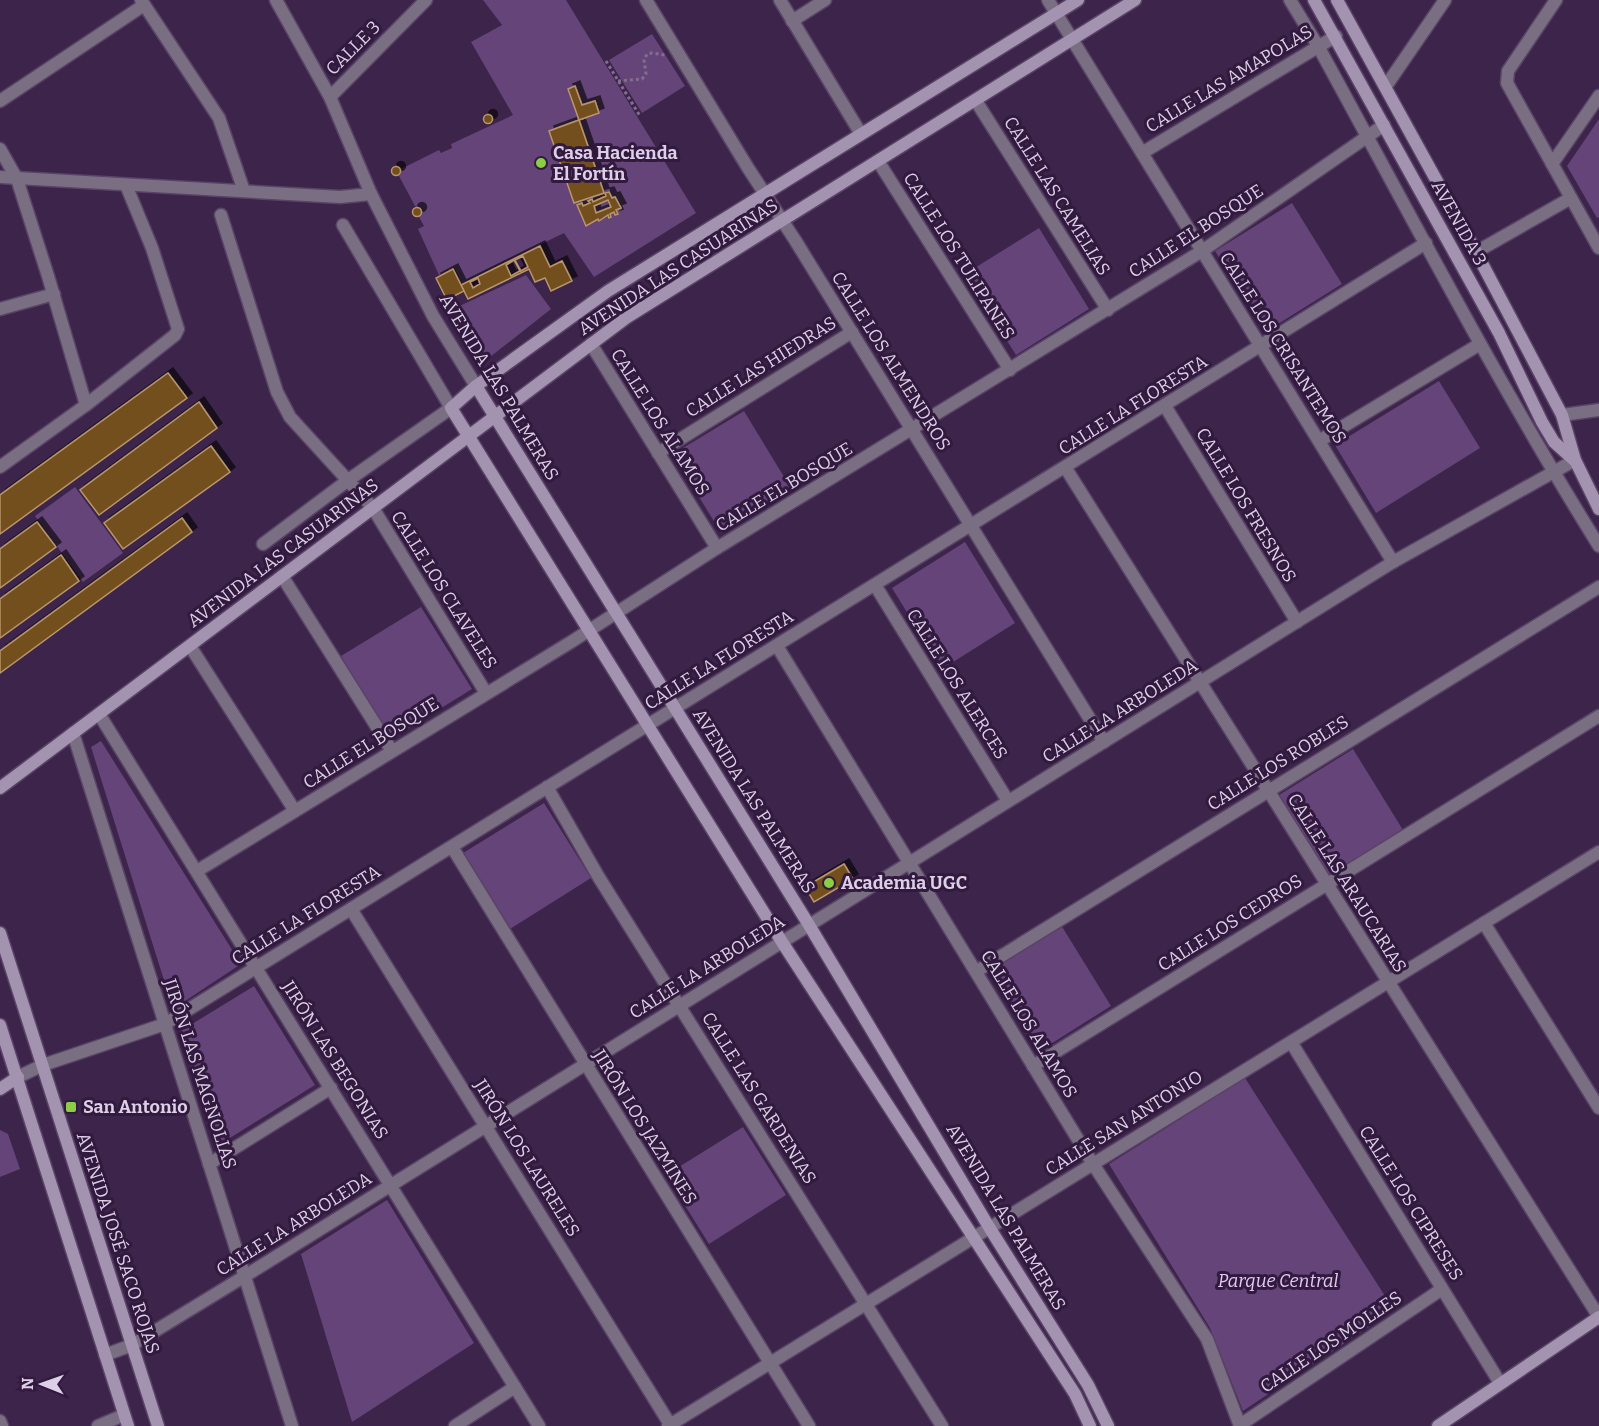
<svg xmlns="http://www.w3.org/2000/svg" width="1599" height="1426" font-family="Bitter,serif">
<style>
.green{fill:#654479}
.building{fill:#724f1f;stroke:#b9966b;stroke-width:1.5;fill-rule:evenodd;filter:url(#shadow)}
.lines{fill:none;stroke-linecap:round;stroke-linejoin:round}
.street-casing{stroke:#594366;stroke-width:15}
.secondary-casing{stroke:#594366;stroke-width:15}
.path{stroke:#826f8e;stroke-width:3;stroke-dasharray:3 3;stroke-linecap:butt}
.street{stroke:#7a6f82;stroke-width:12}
.secondary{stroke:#a492b1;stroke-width:12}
.poi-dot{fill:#8bce46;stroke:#321a3f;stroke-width:2}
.labels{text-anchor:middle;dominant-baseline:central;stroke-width:6;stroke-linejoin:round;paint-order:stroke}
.street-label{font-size:18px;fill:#ddcfe7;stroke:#321a3f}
.poi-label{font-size:18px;font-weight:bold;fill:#ddcfe7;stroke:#321a3f;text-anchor:start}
.park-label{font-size:18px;font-style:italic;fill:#e3c9f4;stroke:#321a3f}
</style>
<defs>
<filter id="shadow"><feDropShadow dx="5" dy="-5" stdDeviation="0" flood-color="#0009"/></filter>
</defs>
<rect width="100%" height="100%" fill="#3c244a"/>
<g class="green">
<path d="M483,0H566L696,213L594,277L564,233L462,283L454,267L439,275L418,229L424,226L419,217L423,209L415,206L399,176L401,169L439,150L441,153L452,148L451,144L513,115L471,42L502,25Z"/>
<path d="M652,34L685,86L642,113L609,60Z"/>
<path d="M1599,119V217L1597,218L1567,166Z"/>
<path d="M1292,203L1342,284L1265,332L1215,251Z"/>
<path d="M1039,228L1089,309L1016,355L965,274Z"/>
<path d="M526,275L551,309L485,361L453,309Z"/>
<path d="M1439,381L1480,448L1376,513L1335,445Z"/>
<path d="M744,411L792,490L721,533L673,454Z"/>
<path d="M75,487L123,553L83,582L35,516Z"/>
<path d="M965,542L1015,623L942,669L892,588Z"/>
<path d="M421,607L472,689L391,739L341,656Z"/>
<path d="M101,741L241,964L173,1009L91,747Z"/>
<path d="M1353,749L1403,830L1330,876L1279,795Z"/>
<path d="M544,803L591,878L510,929L463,853Z"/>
<path d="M1061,925L1111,1006L1038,1052L988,971Z"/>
<path d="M254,986L315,1085L217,1146L179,1032Z"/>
<path d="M1245,1078L1394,1310L1243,1411L1210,1328L1109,1164Z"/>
<path d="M743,1127L786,1195L709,1244L666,1175Z"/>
<path d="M0,1130L8,1134L20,1169L0,1177Z"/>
<path d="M387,1200L474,1343L352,1422L301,1254Z"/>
</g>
<g class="building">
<path d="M575,86L582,105L595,101L599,113L579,120L568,89Z"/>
<circle cx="488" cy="119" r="4.5"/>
<path d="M579,120L604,193L574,203L549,131Z"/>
<circle cx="396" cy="171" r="4.5"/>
<path d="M609,192L612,198L615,197L621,208L616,210L618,214L615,215L614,212L610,214L611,217L609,218L608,215L599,221L598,219L586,226L577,205L582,203L583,206L590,203L588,201L592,199L593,202L606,196L605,193ZM608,200L611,207L596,213L594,206Z"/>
<circle cx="417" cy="212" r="4.5"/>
<path d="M540,246L550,267L562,261L572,281L551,291L545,278L535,282L529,269L468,299L461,285ZM523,256L528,267L521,271L515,260ZM514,260L520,271L511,276L506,265ZM478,278L480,284L473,288L470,282Z"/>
<path d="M453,269L464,291L450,298L451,300L448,302L436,278Z"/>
<path d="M168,373L187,398L0,534V495Z"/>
<path d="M199,402L217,428L99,515L80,490Z"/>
<path d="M211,446L230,472L123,549L104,523Z"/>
<path d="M182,518L192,532L0,673V651Z"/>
<path d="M37,522L56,547L0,588V549Z"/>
<path d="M61,555L79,581L0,638V599Z"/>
<path d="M844,864L853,879L814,902L805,887Z"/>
</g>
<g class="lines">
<g class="street-casing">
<g id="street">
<path d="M141,0L219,118L244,191"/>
<path d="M646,0L748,168L795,240L1104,742"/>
<path d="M780,0L861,134"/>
<path d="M1048,0L1393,562"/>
<path d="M1290,0L1318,46C1410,214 1498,384 1599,546"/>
<path d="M1556,0L1508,71L1507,83L1599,248"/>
<path d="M792,21L825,0"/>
<path d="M1386,86L1445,0"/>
<path d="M330,97L426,0"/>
<path d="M0,101L144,5"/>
<path d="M976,101L1108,310"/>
<path d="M0,149L17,179L48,276L86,405"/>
<path d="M1142,153L1336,36"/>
<path d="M878,161L1010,370"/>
<path d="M1552,164L1599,96"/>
<path d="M0,177L340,197L371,194L330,97L276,0"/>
<path d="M371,194L433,316L476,386"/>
<path d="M221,215L277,392L290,417L373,508L486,693"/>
<path d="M1476,252L1571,198"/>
<path d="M0,309L54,294"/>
<path d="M591,344L717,548"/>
<path d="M1165,406L1297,622"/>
<path d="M1562,415L1599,410"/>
<path d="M1319,441L1480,344"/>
<path d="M658,453L852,332"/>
<path d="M0,467L86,405L175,335L178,329L152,248L126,185"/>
<path d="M1065,467L1599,1317"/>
<path d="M263,544L347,481L451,408L343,225"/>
<path d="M282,576L392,751"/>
<path d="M875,585L1008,801"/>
<path d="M190,646L295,811"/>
<path d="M777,646L1093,1164L1207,1339L1240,1426"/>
<path d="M99,714L539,1426"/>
<path d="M73,733L292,1426"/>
<path d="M547,787L598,876L942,1426"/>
<path d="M452,847L809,1426"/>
<path d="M197,871L571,642L717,548L1202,251L1384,125"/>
<path d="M351,909L671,1426"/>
<path d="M1484,923L1599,1108"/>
<path d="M977,971L1599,587"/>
<path d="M1291,1042L1500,1383"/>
<path d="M1033,1066L1599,716"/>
<path d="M18,1077L43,1065L165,1024L1426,243"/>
<path d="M209,1164L331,1088"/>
<path d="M105,1355L132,1345L245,1276L1393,562L1575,460"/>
<path d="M0,1421L2,1426"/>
<path d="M1240,1425L1442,1289"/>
<path d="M98,1426L124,1415"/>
<path d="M455,1426L515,1387"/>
<path d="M668,1426L1599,852"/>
</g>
</g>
<g class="secondary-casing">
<g id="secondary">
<path d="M1078,0L608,291L476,386L451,408L782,942L1075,1394L1090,1426"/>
<path d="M1314,0L1499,333L1542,422L1554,442L1574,460"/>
<path d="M1337,0L1476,252L1562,415L1575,460L1599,509"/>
<path d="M476,386L809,925L989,1227L1088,1385L1108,1426"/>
<path d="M0,788L626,318L1135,0"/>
<path d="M0,933L158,1426"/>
<path d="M0,1025L128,1426"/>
<path d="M0,1089L18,1077"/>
<path d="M1438,1426L1599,1317"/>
</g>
</g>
<g class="path">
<path d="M606,61L640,116"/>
<path d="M618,81L642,79L646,74L644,60L647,54L652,53L665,55"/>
</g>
<use href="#street" class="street"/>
<use href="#secondary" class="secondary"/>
</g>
<g class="poi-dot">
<circle cx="541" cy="163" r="6"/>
<circle cx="829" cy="883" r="6"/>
<rect x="65" y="1101" width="12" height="12" rx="3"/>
</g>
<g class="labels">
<g class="street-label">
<text transform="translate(353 48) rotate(-45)">CALLE 3</text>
<text transform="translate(1229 79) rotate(-31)">CALLE LAS AMAPOLAS</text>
<text transform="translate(1057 196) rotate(58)">CALLE LAS CAMELIAS</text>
<text transform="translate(1459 223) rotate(61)">AVENIDA 3</text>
<text transform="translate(1196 231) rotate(-33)">CALLE EL BOSQUE</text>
<text transform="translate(959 256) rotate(58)">CALLE LOS TULIPANES</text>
<text transform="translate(678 267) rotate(-33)">AVENIDA LAS CASUARINAS</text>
<text transform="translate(1283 348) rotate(58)">CALLE LOS CRISANTEMOS</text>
<text transform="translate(891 361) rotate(58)">CALLE LOS ALMENDROS</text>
<text transform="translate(761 367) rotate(-32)">CALLE LAS HIEDRAS</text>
<text transform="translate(499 387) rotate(59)">AVENIDA LAS PALMERAS</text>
<text transform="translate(1133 405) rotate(-32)">CALLE LA FLORESTA</text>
<text transform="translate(660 422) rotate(58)">CALLE LOS ALAMOS</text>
<text transform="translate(784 487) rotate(-31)">CALLE EL BOSQUE</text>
<text transform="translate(1246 505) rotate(59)">CALLE LOS FRESNOS</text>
<text transform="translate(283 553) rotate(-37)">AVENIDA LAS CASUARINAS</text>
<text transform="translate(444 590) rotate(58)">CALLE LOS CLAVELES</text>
<text transform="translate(719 660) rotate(-32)">CALLE LA FLORESTA</text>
<text transform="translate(957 684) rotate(58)">CALLE LOS ALERCES</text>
<text transform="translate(1120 711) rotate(-32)">CALLE LA ARBOLEDA</text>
<text transform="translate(371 743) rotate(-32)">CALLE EL BOSQUE</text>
<text transform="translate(1278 763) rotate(-32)">CALLE LOS ROBLES</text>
<text transform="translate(754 801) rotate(58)">AVENIDA LAS PALMERAS</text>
<text transform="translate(1347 883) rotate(58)">CALLE LAS ARAUCARIAS</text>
<text transform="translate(306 915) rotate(-32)">CALLE LA FLORESTA</text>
<text transform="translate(1230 923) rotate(-32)">CALLE LOS CEDROS</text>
<text transform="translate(707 967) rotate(-32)">CALLE LA ARBOLEDA</text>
<text transform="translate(1029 1024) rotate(59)">CALLE LOS ALAMOS</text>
<text transform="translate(335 1060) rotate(58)">JIRÓN LAS BEGONIAS</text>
<text transform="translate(200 1074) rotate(72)">JIRÓN LAS MAGNOLIAS</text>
<text transform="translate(759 1098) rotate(58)">CALLE LAS GARDENIAS</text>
<text transform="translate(1124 1123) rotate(-32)">CALLE SAN ANTONIO</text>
<text transform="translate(645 1127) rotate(58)">JIRÓN LOS JAZMINES</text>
<text transform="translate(527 1158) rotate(58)">JIRÓN LOS LAURELES</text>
<text transform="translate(1411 1203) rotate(58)">CALLE LOS CIPRESES</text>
<text transform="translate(1006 1217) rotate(59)">AVENIDA LAS PALMERAS</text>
<text transform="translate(294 1224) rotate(-32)">CALLE LA ARBOLEDA</text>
<text transform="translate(118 1243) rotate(72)">AVENIDA JOSÉ SACO ROJAS</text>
<text transform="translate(1331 1342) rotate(-34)">CALLE LOS MOLLES</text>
</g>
<g class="poi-label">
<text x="553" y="153">Casa Hacienda<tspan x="553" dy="21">El Fortín</tspan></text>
<text x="841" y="883">Academia UGC</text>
<text x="83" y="1107">San Antonio</text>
</g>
<g class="park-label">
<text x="1278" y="1281">Parque Central</text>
</g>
</g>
<g transform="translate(42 1384) rotate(271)" stroke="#321a3f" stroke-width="4.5" paint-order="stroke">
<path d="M0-4.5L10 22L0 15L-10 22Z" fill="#ddcfe7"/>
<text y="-9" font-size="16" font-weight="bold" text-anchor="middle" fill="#ddcfe7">N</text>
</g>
</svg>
